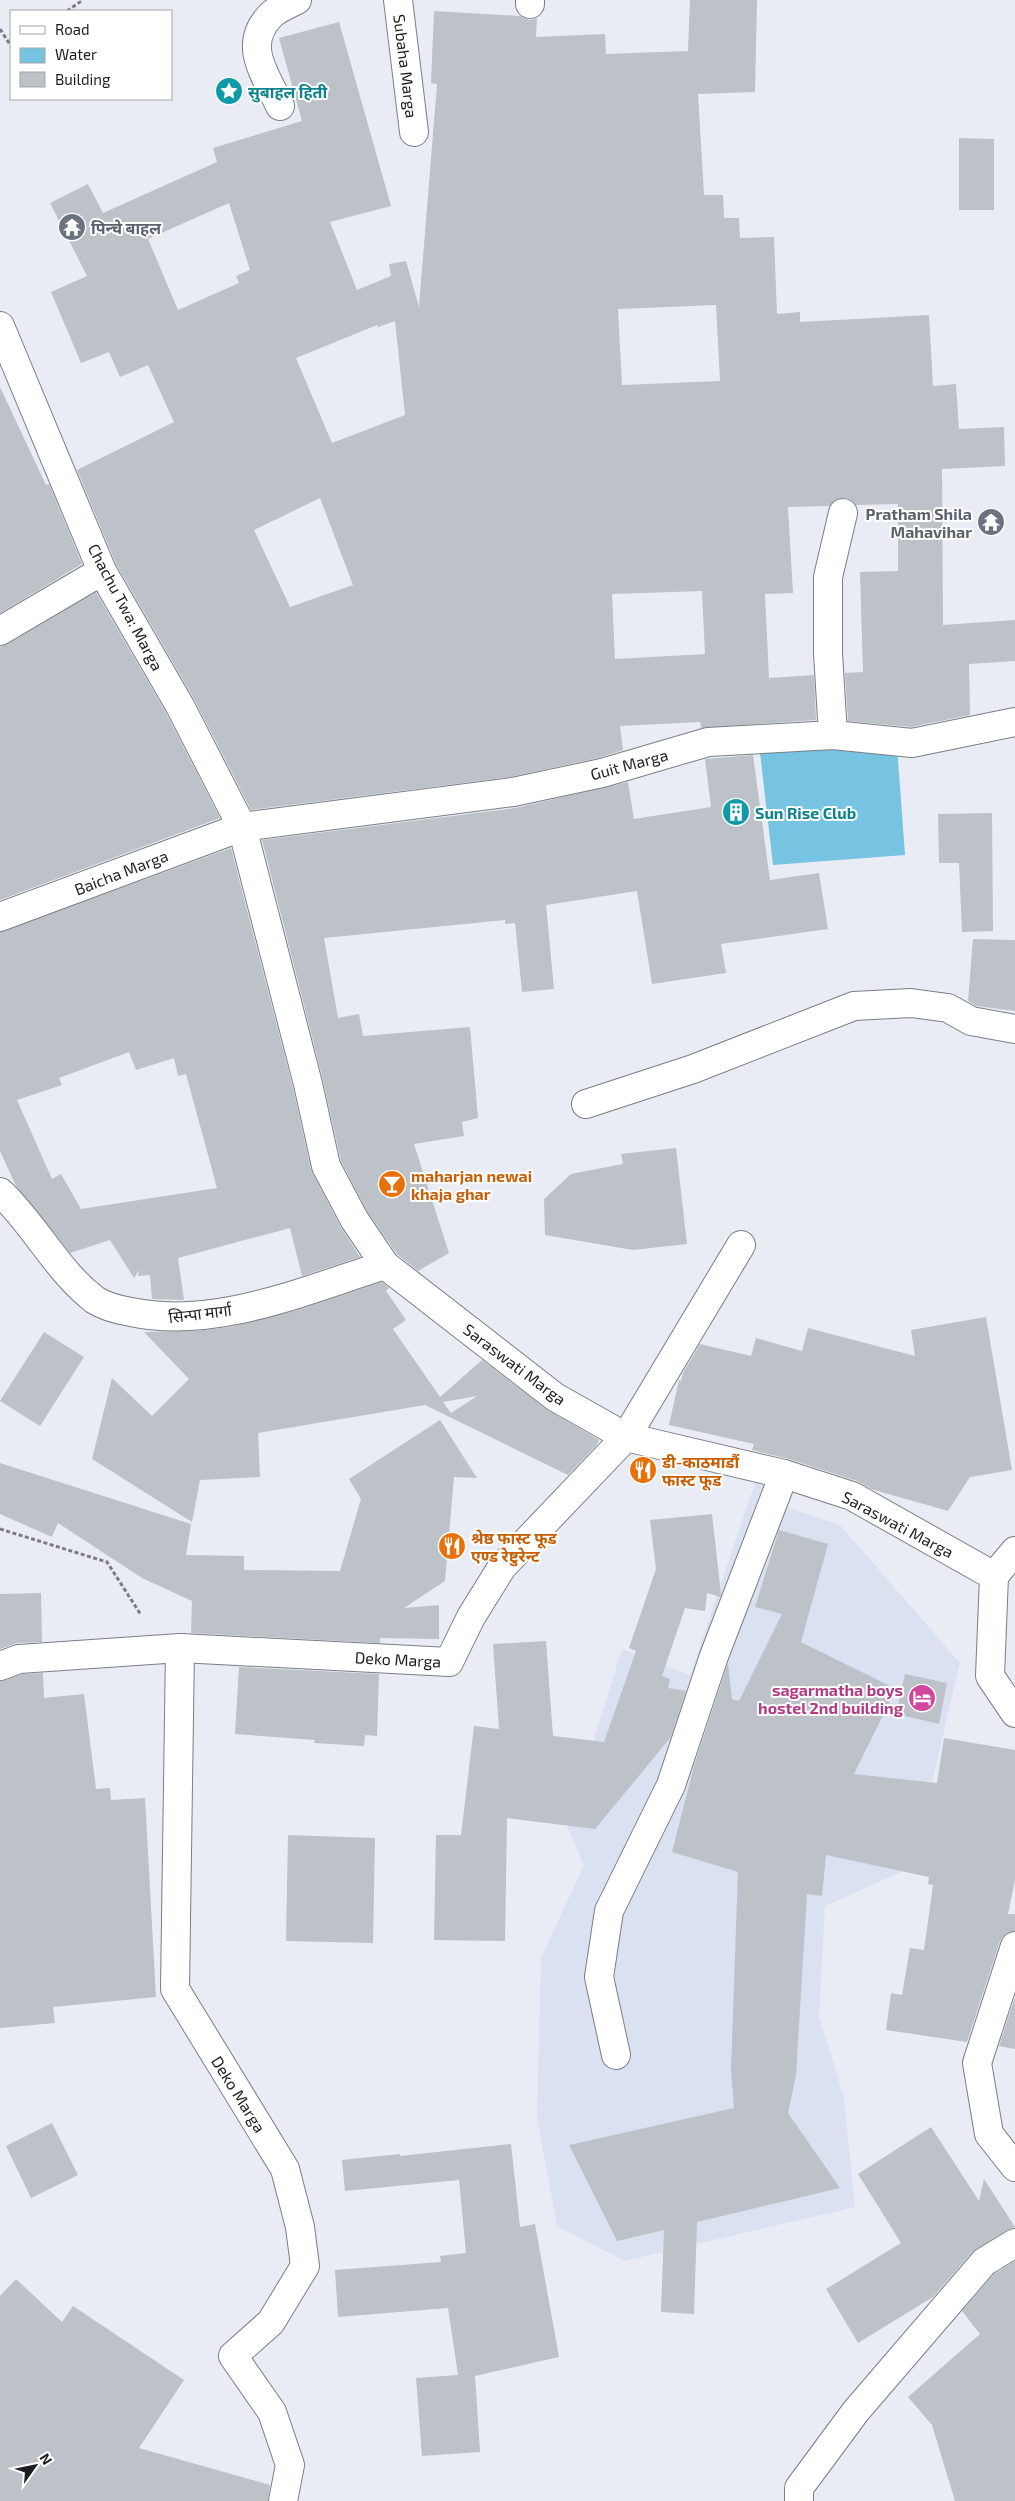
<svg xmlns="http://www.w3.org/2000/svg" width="1015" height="2501" font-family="'Exo 2','Noto Sans Devanagari',sans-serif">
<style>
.built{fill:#dae1f0}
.water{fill:#76c4e2}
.building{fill:#bdc1c8;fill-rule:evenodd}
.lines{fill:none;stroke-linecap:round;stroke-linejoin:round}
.minor-casing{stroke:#7a7e85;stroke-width:30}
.path{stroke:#7a7c81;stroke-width:3;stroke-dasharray:4 2.5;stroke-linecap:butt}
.minor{stroke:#fff;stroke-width:28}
.labels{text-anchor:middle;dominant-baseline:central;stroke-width:4;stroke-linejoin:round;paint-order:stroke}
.street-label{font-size:16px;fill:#1d1e21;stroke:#fff}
.culture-label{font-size:16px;font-weight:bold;fill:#0d838f;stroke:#fff;text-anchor:start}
.worship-label{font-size:16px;font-weight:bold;fill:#5b616d;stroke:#fff;text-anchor:start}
.food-label{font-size:16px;font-weight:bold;fill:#c56008;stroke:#fff;text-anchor:start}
.hotel-label{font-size:16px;font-weight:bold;fill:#b23c85;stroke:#fff;text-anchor:end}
</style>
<rect width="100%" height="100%" fill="#e9ecf4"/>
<path class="built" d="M757,1477L789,1488L783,1506L840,1525L960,1663L912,1867L825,1906L819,2016L844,2098L855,2207L624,2261L557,2226L537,2117L541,1958L584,1865L567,1826L622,1649L690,1675Z"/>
<path class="water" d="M759,744L897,746L905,855L773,865Z"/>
<g class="building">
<path d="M690,0H757L755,92L698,94L704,195H723L724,218H739L740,238L774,237L777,314L800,312V322L929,315L933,386L956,384L959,429L1004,427L1005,466L942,469L943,625L1015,620V661L969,664L970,715L911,727L848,721L845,673L863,672L860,572L898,571V504L856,505L847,498H839L830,506L788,507L793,593L765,594L769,678L814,675L816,720L701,728L700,722L620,726L623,750L598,758L510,777L251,810L194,699L116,564L77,470L174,422L148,365L120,377L109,352L81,363L51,292L87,276L50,203L88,184L103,213L217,162L213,148L302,121L279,38L339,22L391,206L330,222L357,290L391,276L389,264L406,261L419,307L437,84L431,83L434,11L520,16L530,20L537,18L536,37L605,34L606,54L688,51ZM229,203L250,270L236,276L239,283L178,310L148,239ZM716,305L720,381L622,385L618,309ZM395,321L405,415L332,443L296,358L377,325L378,327ZM320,498L353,585L290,607L254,530ZM702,591L705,654L615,659L612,594Z"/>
<path d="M959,138L994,139V210H959Z"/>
<path d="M0,387L46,485L49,484L82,564L0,613Z"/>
<path d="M96,592L166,713L220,818L0,900V647L8,644Z"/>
<path d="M753,755L770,880L819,873L828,929L721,944L726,973L652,984L637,891L546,905L554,989L522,992L515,923L505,924V920L324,938L338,1018L359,1014L363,1036L470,1027L478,1118L462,1122L464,1136L414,1144L449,1253L418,1271L397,1254L367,1211L341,1161L323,1080L262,840L515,808L628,782L634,819L711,807L705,759Z"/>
<path d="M992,813L993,931L962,932L959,863H939L938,814Z"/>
<path d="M231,848L293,1088L311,1170L340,1226L360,1257L302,1276L290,1228L178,1258L184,1300L152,1299L150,1275L138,1276L139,1270L134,1278L110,1240L70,1253L16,1186L0,1151V932ZM129,1052L136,1070L174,1058L178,1076L186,1074L217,1188L81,1209L61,1174L52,1179L17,1100L62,1085L59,1078Z"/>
<path d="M973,939L1015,940V1011L976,1006L968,1001Z"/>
<path d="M676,1148L687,1244L633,1250L545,1235L544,1199L571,1174L623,1164L621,1154Z"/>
<path d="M382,1282L389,1288L386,1291L406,1320L393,1329L440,1397L482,1360L546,1409L599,1440L596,1446L568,1475L425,1405L258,1433L260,1477L200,1480L192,1522L92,1459L112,1378L152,1416L189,1379L144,1332L195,1331L230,1327L297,1310ZM477,1396L451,1413L443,1402Z"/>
<path d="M986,1317L1012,1470L970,1477L948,1511L871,1489L857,1481L789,1459L752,1450L754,1444L669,1425L679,1380L681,1381L683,1373L700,1344L751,1356L756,1338L802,1351L808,1328L915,1356L911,1330Z"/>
<path d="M44,1332L84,1357L40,1426L0,1401Z"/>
<path d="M440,1420L477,1478L454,1477L445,1581L404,1608L439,1605V1639L380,1638V1643L191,1633L192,1601L142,1578L58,1523L52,1537L0,1514V1463L191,1524L186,1555L244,1556V1570L340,1571L361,1499L349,1479Z"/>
<path d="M712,1514L721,1594L720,1597L707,1593L705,1611L685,1608L662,1676L670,1679L668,1688L686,1691L671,1737L595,1829L507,1818L505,1941L434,1940L436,1835H461L474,1726L499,1729L493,1644L546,1641L553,1736L604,1742L636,1651L629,1648L656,1569L650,1520Z"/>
<path d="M779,1530L828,1544L801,1642L896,1689L854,1774L937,1783L944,1738L1015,1750V1880L1008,1914H1015V1931L1005,1934L1000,1941L967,2042L886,2030L891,1993L902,1995L910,1948L924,1950L933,1885L928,1884L929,1877L826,1855L822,1896L807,1894L796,2075L788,2113L840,2188L697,2222L694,2314L661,2312L664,2230L617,2241L569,2145L734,2108L731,2069L738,1872L672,1852L694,1766L728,1663L732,1699L739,1701L782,1614L755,1607Z"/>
<path d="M41,1593L42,1642L18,1643L0,1649V1594Z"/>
<path d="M239,1667L379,1674L377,1736L365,1735L364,1746L314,1743L315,1740L235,1734Z"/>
<path d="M43,1673L44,1698L84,1694L96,1789L110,1788L111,1800L145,1798L156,1997L53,2007L55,2023L0,2028V1681L22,1674Z"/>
<path d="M905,1674L947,1683L939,1724L896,1714Z"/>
<path d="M288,1835L375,1838L373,1943L286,1941Z"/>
<path d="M1015,1997V2049L999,2046Z"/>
<path d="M52,2123L78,2175L31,2198L6,2146Z"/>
<path d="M931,2127L979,2201L984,2179L1015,2227L1007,2230L972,2252L933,2297L858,2343L826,2289L901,2243L858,2174Z"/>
<path d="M511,2144L520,2227L535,2224L559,2357L475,2376L480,2452L422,2456L416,2378L458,2375L448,2308L338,2317L335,2270L441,2262L440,2256L466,2253L459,2180L345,2191L342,2160L400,2154V2156Z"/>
<path d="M1015,2261V2501H955L932,2425L908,2397L980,2334L962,2311L994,2274Z"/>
<path d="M16,2279L62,2322L73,2306L184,2380L139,2448L270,2485L268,2501H0V2296Z"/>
</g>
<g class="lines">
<g class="minor-casing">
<g id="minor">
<path d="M398,0L414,132"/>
<path d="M530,4V0"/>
<path d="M280,106C266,75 241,45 271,15C277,9 289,4 297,0"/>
<path d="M0,326L102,571L180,706L242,827L308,1084L326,1166L354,1219L385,1265L555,1397L626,1437L784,1474L852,1496L994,1576L990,1676L1015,1713"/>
<path d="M0,631L102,571"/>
<path d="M833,735L828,653V577L843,513"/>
<path d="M0,917L242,827L513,792L602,773L708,742L833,735L912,743L1015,722"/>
<path d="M586,1104L693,1069L854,1006L911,1003L948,1008L971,1021L1015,1029"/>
<path d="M0,1192C35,1225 57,1271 95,1300C106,1307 119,1310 131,1312C214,1330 306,1290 385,1265"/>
<path d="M994,1576L1015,1551"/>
<path d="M180,1648L175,1989L285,2169L300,2227L305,2266L271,2322L233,2356L272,2412L290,2465L283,2501"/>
<path d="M0,1666L19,1659L180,1648L449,1662L471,1617L502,1567L626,1437L741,1245"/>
<path d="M1015,1946L977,2063L989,2134L1015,2167"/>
<path d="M616,2055L599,1977L609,1911L671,1785L714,1656L784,1474"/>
<path d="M799,2501V2488L856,2411L984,2262L1015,2243"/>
</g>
</g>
<g class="path">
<path d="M67,11L83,0"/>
<path d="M0,29L11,46"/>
<path d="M0,1529L107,1562L141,1615"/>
</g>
<use href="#minor" class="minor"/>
</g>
<defs>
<g id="sight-disc" transform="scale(1.4375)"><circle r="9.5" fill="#0f9aa8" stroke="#fff"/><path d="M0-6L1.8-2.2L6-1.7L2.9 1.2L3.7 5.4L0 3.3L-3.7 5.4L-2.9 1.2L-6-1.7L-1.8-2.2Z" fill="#fff"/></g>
<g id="temple-disc" transform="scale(1.4375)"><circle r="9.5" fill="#6b7280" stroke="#fff"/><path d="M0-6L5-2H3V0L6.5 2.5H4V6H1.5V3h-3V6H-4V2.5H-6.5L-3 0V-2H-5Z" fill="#fff"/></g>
<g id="building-disc" transform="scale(1.4375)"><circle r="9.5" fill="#0f9aa8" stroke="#fff"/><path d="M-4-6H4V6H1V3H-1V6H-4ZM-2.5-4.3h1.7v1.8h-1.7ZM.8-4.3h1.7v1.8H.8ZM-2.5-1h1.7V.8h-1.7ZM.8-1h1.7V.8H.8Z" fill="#fff"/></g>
<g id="bar-disc" transform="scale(1.4375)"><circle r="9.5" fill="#e8710a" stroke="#fff"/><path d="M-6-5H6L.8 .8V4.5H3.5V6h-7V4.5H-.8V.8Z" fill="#fff"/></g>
<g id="restaurant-disc" transform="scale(1.4375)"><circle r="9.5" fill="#e8710a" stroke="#fff"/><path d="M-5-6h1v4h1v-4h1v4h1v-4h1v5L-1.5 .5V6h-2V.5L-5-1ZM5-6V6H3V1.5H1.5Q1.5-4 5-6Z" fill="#fff"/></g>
<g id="hotel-disc" transform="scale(1.4375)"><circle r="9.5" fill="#d1479c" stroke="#fff"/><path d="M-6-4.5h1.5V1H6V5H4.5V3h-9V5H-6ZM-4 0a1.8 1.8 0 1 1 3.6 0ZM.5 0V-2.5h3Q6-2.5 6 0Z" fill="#fff"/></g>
</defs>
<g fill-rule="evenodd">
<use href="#sight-disc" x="229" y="91"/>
<use href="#temple-disc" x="72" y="227"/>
<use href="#temple-disc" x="991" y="522"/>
<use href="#building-disc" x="736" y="812"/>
<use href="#bar-disc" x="392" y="1184"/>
<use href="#restaurant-disc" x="643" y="1470"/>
<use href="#restaurant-disc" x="452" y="1546"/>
<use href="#hotel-disc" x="922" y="1698"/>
</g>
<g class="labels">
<g class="street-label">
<text transform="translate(406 66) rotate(83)">Subaha Marga</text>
<text transform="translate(126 607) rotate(62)">Chachu Twa: Marga</text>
<text transform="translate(629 764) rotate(-15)">Guit Marga</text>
<text transform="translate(121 872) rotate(-21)">Baicha Marga</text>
<text transform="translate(200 1313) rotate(-7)">सिन्पा मार्गा</text>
<text transform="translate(515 1364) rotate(37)">Saraswati Marga</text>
<text transform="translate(898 1524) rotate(28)">Saraswati Marga</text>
<text transform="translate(398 1659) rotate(3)">Deko Marga</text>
<text transform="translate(239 2094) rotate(58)">Deko Marga</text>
</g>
<g class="culture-label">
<text x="248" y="91">सुबाहल हिती</text>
<text x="755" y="812">Sun Rise Club</text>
</g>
<g class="worship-label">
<text x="91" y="227">पिन्चे बाहल</text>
<text x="972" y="513" text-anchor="end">Pratham Shila<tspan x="972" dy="18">Mahavihar</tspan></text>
</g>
<g class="food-label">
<text x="411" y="1175">maharjan newai<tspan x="411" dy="18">khaja ghar</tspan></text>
<text x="662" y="1461">डी-काठमाडौं<tspan x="662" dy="18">फास्ट फूड</tspan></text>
<text x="471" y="1537">श्रेष्ठ फास्ट फूड<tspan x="471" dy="18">एण्ड रेष्टुरेन्ट</tspan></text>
</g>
<g class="hotel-label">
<text x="903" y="1689">sagarmatha boys<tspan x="903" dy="18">hostel 2nd building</tspan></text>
</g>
</g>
<rect x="10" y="10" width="162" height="90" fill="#ffffff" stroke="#a5a5a6"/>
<rect x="20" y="26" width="25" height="8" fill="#ffffff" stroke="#a5a5a6"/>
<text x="55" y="35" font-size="15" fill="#1d1e21">Road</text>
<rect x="20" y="48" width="25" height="15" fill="#76c4e2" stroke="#a5a5a6"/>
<text x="55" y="60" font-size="15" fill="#1d1e21">Water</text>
<rect x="20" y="72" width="25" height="15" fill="#bdc1c8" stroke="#a5a5a6"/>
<text x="55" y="85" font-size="15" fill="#1d1e21">Building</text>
<g transform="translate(35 2466) rotate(57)" stroke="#ffffff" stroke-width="4" paint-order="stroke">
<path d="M0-4L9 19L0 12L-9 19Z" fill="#1d1e21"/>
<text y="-8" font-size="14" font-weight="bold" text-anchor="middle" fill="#1d1e21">N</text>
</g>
</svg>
